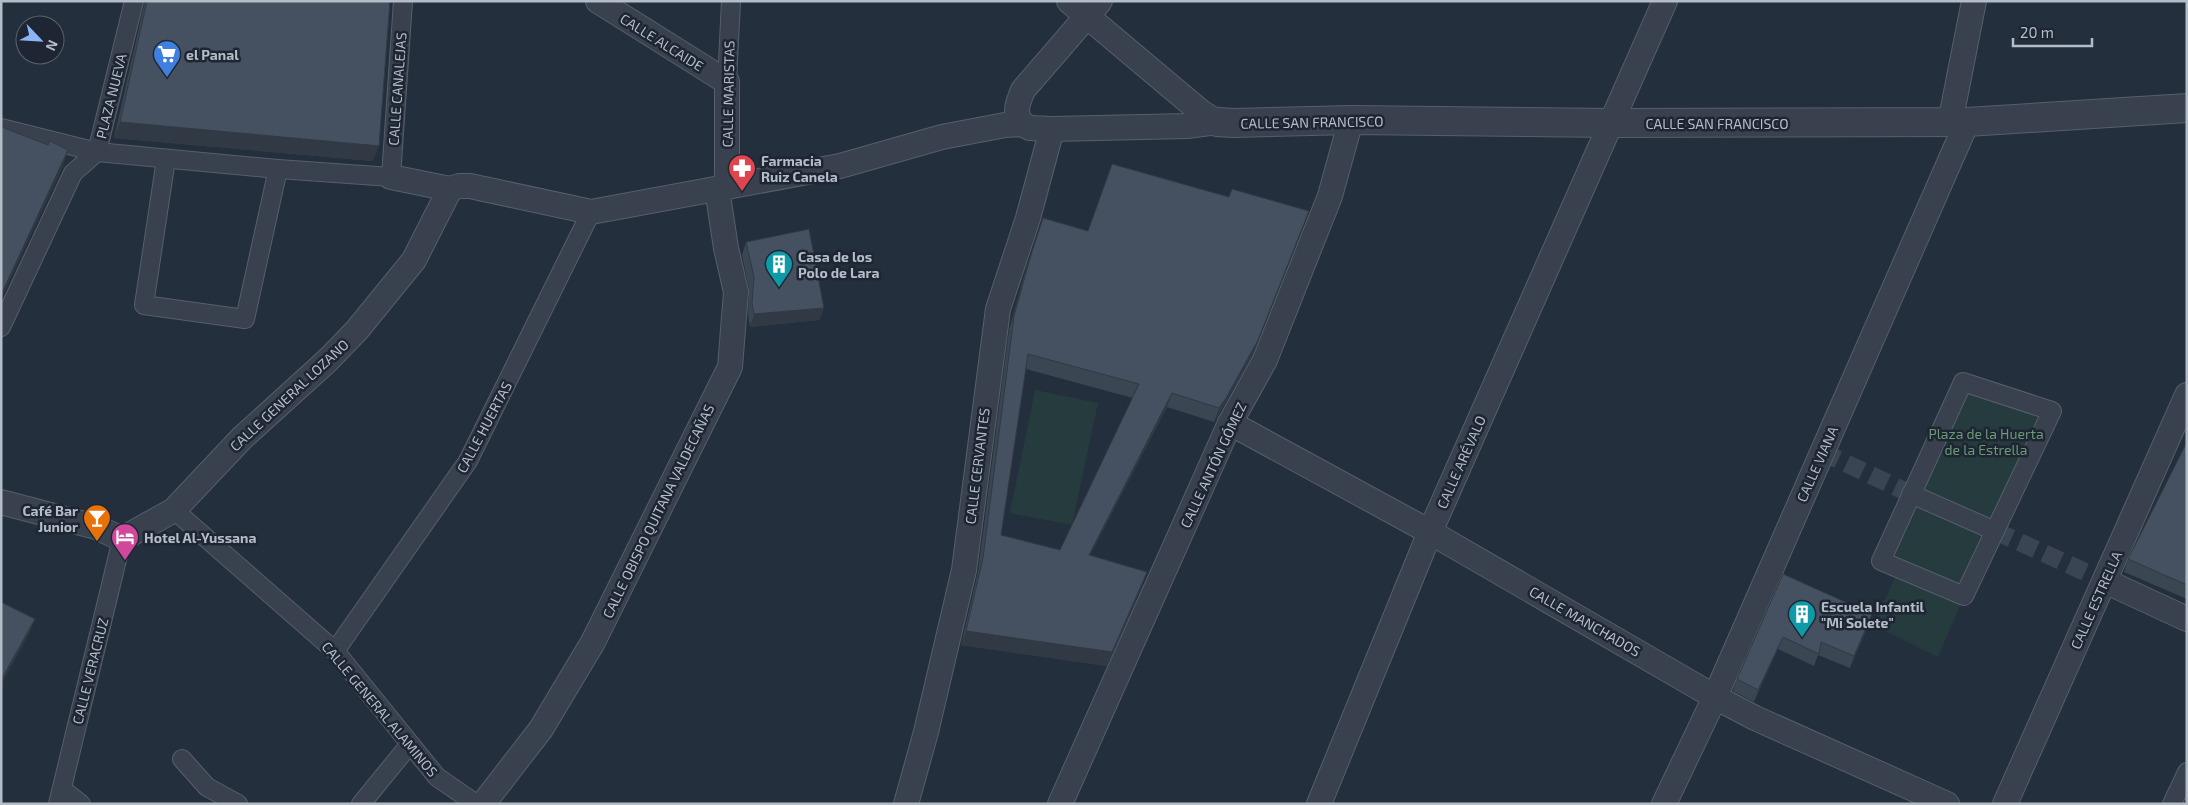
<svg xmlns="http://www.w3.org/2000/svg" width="2188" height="805" font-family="'Exo 2',sans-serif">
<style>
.green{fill:#263b3e}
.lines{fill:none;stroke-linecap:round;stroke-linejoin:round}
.pedestrian-tunnel{stroke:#3a4452;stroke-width:18;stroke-dasharray:18 9;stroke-linecap:butt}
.pedestrian-casing{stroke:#565f6b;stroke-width:20}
.minor-casing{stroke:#565f6b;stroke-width:26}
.tertiary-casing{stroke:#565f6b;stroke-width:30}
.pedestrian{stroke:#38414d;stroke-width:18}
.minor{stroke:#38414d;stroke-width:24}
.tertiary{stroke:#38414d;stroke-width:28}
.wall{fill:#3b4653;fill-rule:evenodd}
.shaded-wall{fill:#303944}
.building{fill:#455161;stroke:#303944;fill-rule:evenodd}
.labels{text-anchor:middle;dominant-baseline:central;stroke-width:5;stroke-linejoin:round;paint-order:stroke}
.street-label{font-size:14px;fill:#b4bcc8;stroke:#1d2632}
.poi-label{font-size:14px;font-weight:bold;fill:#b4bcc8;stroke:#1d2632;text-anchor:start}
.park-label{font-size:14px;fill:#6c9976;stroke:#1d2632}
</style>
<rect width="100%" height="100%" fill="#242f3d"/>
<g class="green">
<path d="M1963,382L2052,411L1964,596L1938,657L1873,625L1899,569L1881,561Z"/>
<path d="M1035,390L1098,403L1072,525L1010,513Z"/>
</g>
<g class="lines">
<g class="pedestrian-tunnel">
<path d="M1822,452L1911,494"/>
<path d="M1995,531L2105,581"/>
</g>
<g class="pedestrian-casing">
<g id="pedestrian">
<path d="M727,82L731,1"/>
<path d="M1,128L97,152L278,169L391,177L403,1"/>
<path d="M97,152L134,1"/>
<path d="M166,159L144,305L245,319L278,169"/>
<path d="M1,327L73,173L97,152"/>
<path d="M1963,382L2052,411L1964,596L1881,561Z"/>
<path d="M1911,494L1995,531"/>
<path d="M174,510L335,651L437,777L476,804"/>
<path d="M335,651L468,461L591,212"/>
<path d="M182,759L207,787L238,804"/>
<path d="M62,789L81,804"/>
<path d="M58,804L122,539"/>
<path d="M361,804L410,744"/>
<path d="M2172,804L2187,772"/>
</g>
</g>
<g class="minor-casing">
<g id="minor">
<path d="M598,1L727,82V187"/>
<path d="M1069,1L1201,112L1217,122"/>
<path d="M1950,123L1974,1"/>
<path d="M1022,124C1013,112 1018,103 1023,90L1100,1"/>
<path d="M391,177L450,189"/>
<path d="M450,189L459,186H470L591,212L840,166L942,137L1005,125L1022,124L1030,128L1052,129L1187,126L1217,122"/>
<path d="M1230,423L1430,532L1715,697L1755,718L1947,804"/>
<path d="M1,502L96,527L122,539L174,510L242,438L328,360L357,330L414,260L450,189"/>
<path d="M2105,581L2187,619"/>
<path d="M483,804L541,729L593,642L730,367L736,292L726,248L717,189"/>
<path d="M906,804L926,732L964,570L998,309L1028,218L1052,129"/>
<path d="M1060,804L1230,423L1265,360L1330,196L1351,120"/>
<path d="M1319,804L1430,532L1665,1"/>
<path d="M1664,804L1715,697L1967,122"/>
<path d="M2005,804L2187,395"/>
</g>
</g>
<g class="tertiary-casing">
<path id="tertiary" d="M1217,122L1234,123L1351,120L1612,123L1967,122L2187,108"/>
</g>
<use href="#pedestrian" class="pedestrian"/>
<use href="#minor" class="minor"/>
<use href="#tertiary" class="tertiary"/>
</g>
<g class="wall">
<path d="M145,1H390L373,161L114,138Z"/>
<path d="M1043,218L1088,231L1304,225L1253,354L1220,412L1214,422L1167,407L1090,555L1147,572L1142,586L1107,666L961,645L978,572L1009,330L1026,269ZM1026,369L1133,398L1060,550L1001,535Z"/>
<path d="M746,242L824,308L819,320L750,327L748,315L749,289L742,255Z"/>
<path d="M2187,442V599L2124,572L2128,559Z"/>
<path d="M1783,574L1868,626L1850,668L1818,655L1814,666L1778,649L1754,702L1733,691L1737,679Z"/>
</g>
<g class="shaded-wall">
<path d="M120,122L379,146L373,161L114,138Z"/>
<path d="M68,150L63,166L1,299V295Z"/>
<path d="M1309,211L1253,354L1220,412L1214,422L1219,408Z"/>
<path d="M824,308L819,320L750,327L754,314Z"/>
<path d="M1172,393L1167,407L1083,569L1089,555Z"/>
<path d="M1147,572L1142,586L1107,666L961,645L966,631Z"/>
<path d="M1872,614L1868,626L1850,668L1854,656Z"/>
<path d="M35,619L29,634L1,685V680Z"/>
<path d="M1783,637L1778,649L1754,702L1758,690Z"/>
</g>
<g class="building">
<path d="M147,1H390L379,146L120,122Z"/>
<path d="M1,123L3,124L2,127L48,145L50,141L68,150L1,295Z"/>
<path d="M1112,164L1229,197L1232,189L1309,211L1258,340L1226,398L1219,408L1172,393L1089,555L1147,572L1112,652L966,631L983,558L1014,316L1031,255L1043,218L1088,231ZM1028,354L1139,384L1060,550L1001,535Z"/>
<path d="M809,229L824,308L754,314L752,303L754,277L746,242Z"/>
<path d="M2187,442V585L2128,559Z"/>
<path d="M1783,574L1872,614L1854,656L1821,642L1819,654L1783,637L1758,690L1737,679Z"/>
<path d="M1,602L35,619L1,680Z"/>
</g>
<defs>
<g id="supermarket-pin" transform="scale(1.4375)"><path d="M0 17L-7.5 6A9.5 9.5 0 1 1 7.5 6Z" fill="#3f7fe0" stroke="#1d2632"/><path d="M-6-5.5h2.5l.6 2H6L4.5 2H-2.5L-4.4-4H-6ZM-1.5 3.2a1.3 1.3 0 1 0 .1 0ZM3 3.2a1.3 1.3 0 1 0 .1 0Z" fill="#fff"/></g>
<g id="pharmacy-pin" transform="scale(1.4375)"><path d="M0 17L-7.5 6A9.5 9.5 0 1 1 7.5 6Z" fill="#e0444e" stroke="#1d2632"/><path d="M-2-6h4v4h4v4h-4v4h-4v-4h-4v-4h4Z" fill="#fff"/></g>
<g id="building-pin" transform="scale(1.4375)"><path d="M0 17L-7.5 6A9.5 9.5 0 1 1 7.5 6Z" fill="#0f9aa8" stroke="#1d2632"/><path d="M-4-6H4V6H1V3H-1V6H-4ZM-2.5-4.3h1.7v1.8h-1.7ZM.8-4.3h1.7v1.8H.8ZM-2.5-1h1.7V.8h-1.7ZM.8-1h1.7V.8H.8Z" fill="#fff"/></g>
<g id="bar-pin" transform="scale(1.4375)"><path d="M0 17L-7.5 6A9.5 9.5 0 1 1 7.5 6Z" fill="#e8710a" stroke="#1d2632"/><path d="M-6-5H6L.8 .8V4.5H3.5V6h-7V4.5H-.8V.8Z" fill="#fff"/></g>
<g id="hotel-pin" transform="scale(1.4375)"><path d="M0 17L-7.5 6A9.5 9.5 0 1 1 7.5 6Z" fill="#d1479c" stroke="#1d2632"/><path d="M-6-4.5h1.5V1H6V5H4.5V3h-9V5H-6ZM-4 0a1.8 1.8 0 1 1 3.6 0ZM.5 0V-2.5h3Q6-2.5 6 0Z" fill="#fff"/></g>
</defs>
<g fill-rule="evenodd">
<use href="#supermarket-pin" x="167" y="54"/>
<use href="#pharmacy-pin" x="742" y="168"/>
<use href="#building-pin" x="779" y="264"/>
<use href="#bar-pin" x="97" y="518"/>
<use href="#hotel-pin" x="125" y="537"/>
<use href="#building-pin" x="1802" y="614"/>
</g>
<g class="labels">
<g class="street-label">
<text transform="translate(662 42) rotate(32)">CALLE ALCAIDE</text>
<text transform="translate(397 89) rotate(-86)">CALLE CANALEJAS</text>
<text transform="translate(728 94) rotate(-89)">CALLE MARISTAS</text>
<text transform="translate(111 96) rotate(-76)">PLAZA NUEVA</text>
<text transform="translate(1312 122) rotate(-1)">CALLE SAN FRANCISCO</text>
<text x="1717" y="123">CALLE SAN FRANCISCO</text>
<text transform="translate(289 395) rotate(-43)">CALLE GENERAL LOZANO</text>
<text transform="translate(484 427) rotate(-62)">CALLE HUERTAS</text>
<text transform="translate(1461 462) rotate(-66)">CALLE ARÉVALO</text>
<text transform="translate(1817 464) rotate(-66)">CALLE VIANA</text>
<text transform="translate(1213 465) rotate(-65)">CALLE ANTÓN GÓMEZ</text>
<text transform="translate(977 466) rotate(-83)">CALLE CERVANTES</text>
<text transform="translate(658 511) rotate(-64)">CALLE OBISPO QUITANA VALDECAÑAS</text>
<text transform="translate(2096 600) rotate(-66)">CALLE ESTRELLA</text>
<text transform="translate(1585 621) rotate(30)">CALLE MANCHADOS</text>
<text transform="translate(90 671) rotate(-76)">CALLE VERACRUZ</text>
<text transform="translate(380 709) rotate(50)">CALLE GENERAL ALAMINOS</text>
</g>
<g class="poi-label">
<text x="186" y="54">el Panal</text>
<text x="761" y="160">Farmacia<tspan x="761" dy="16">Ruiz Canela</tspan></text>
<text x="798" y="256">Casa de los<tspan x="798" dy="16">Polo de Lara</tspan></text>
<text x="78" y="510" text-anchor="end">Café Bar<tspan x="78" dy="16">Junior</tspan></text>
<text x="144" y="537">Hotel Al-Yussana</text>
<text x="1821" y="606">Escuela Infantil<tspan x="1821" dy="16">"Mi Solete"</tspan></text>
</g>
<g class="park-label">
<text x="1986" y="433">Plaza de la Huerta<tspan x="1986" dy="16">de la Estrella</tspan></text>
</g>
</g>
<rect width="2188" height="805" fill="none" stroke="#b4bcc8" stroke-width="5"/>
<g transform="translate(40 40) rotate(115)"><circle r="24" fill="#1d2632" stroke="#59626e"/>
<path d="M0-4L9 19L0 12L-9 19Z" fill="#8cb5f5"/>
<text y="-8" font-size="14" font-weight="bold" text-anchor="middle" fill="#b4bcc8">N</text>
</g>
<path d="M2013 38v8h79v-8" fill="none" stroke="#b4bcc8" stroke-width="2.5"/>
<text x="2020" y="38" font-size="15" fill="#b4bcc8" stroke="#1d2632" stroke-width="4" paint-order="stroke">20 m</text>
</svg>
